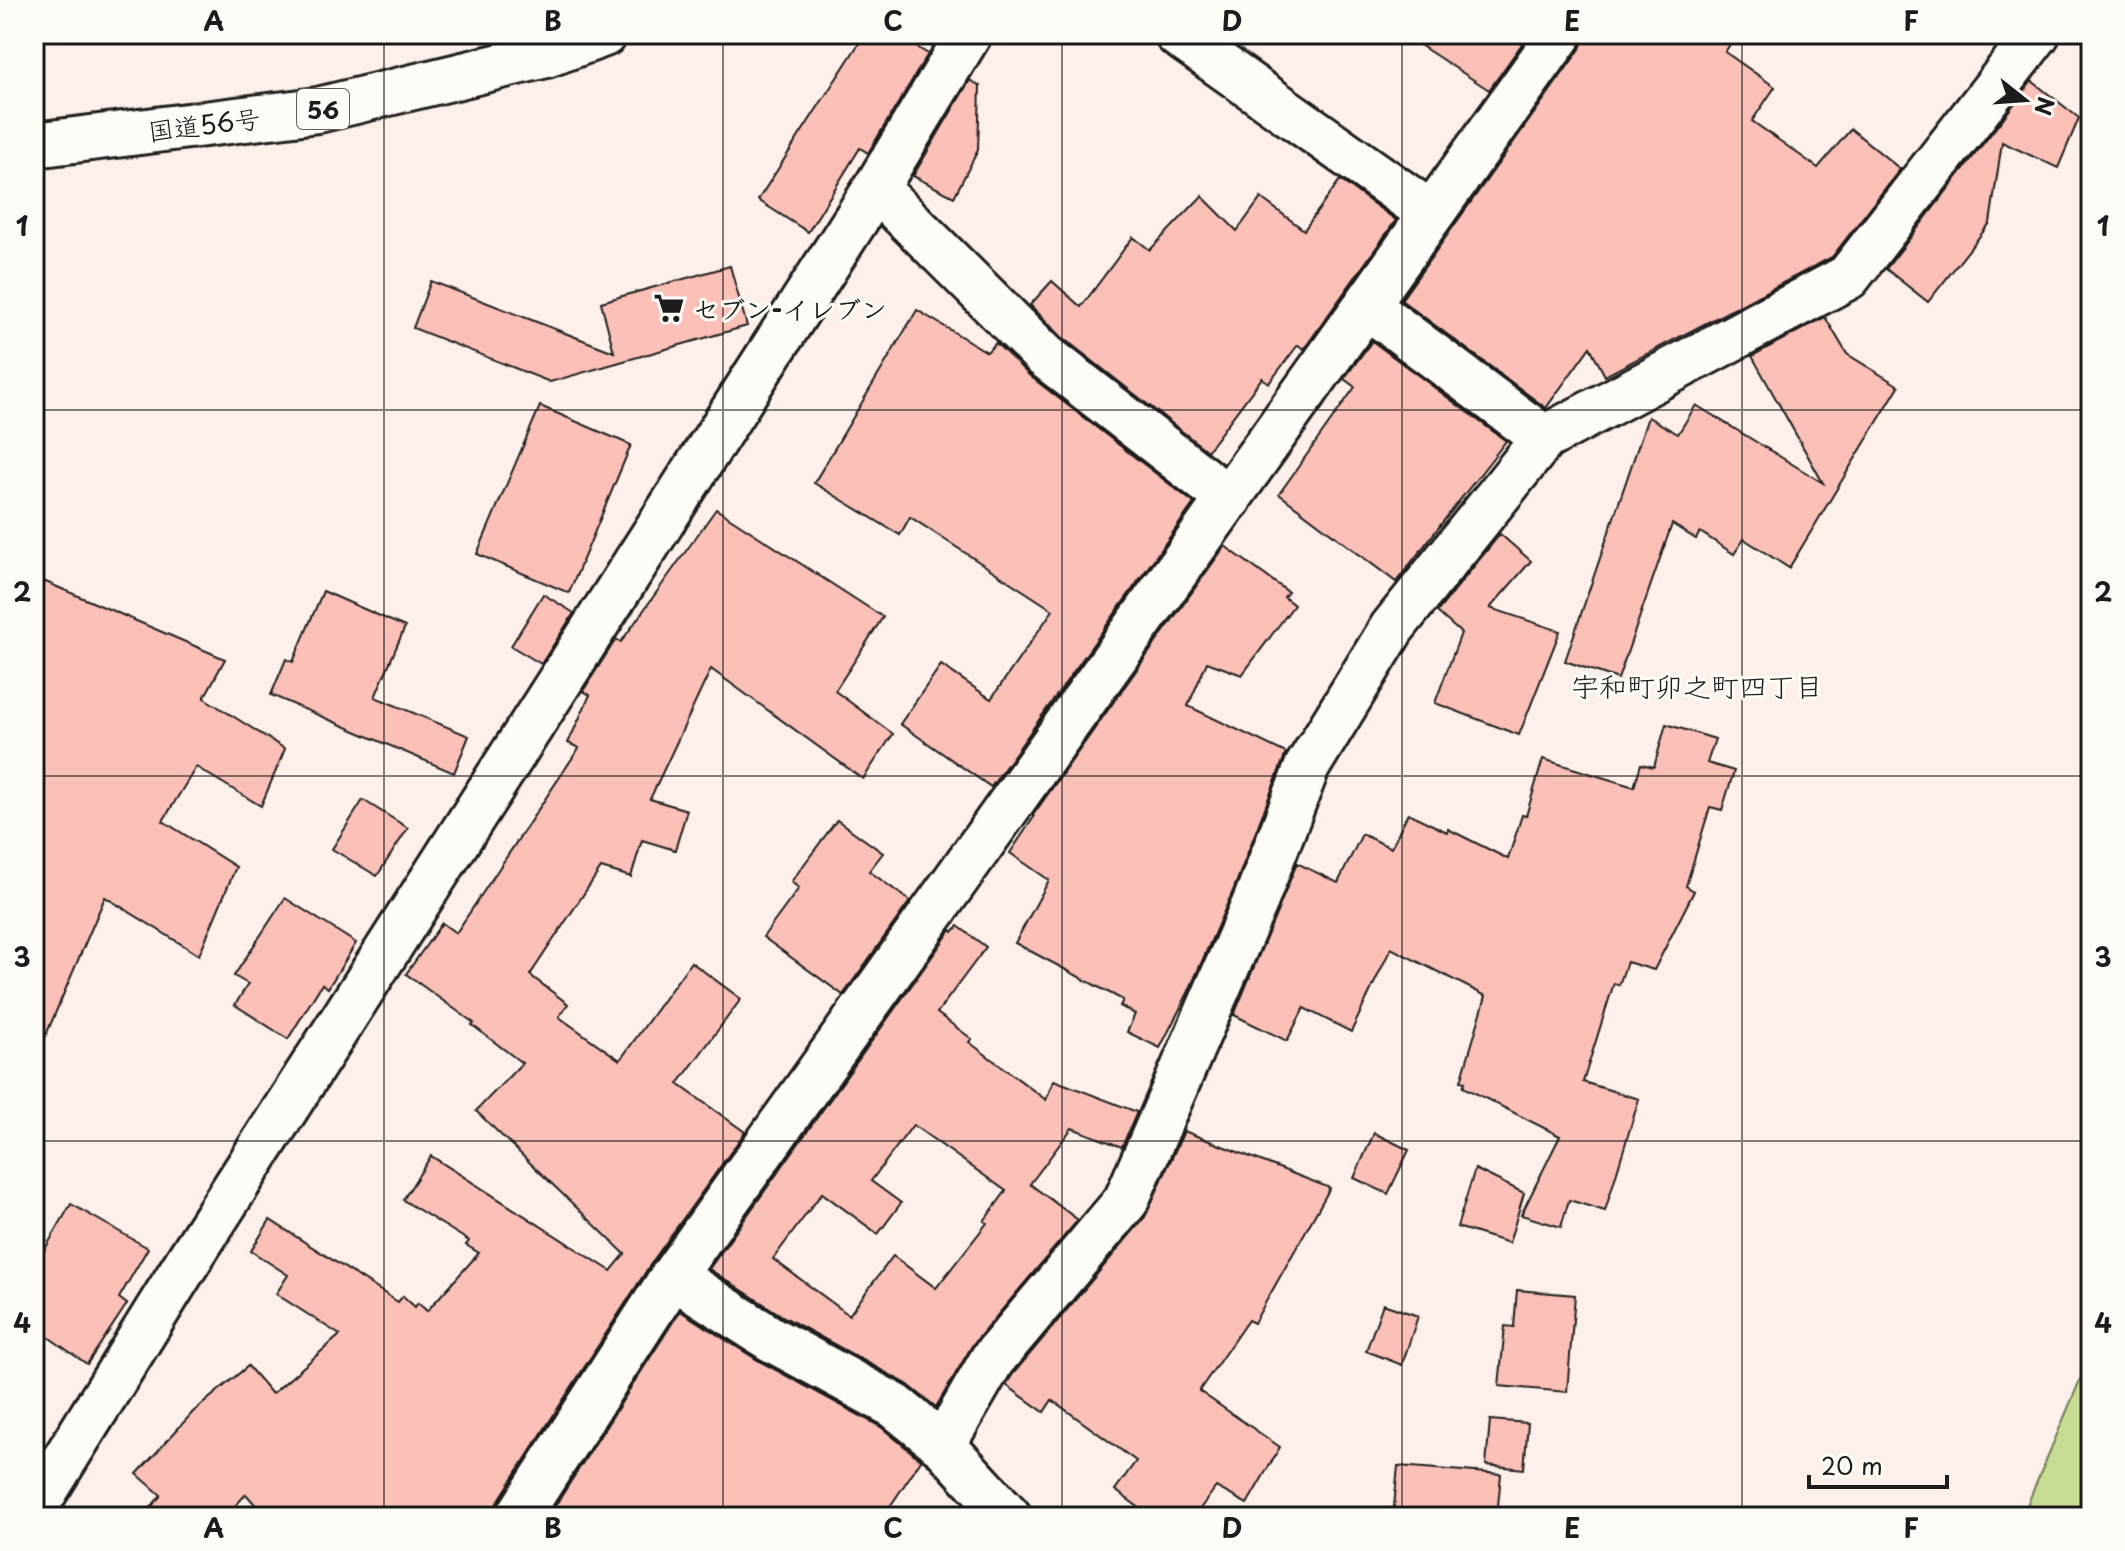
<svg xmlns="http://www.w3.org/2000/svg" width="2125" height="1551" font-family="'Playpen Sans','Klee One',sans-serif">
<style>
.green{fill:#c7dd93;stroke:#727c58;stroke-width:2}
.building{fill:#fbc0b7;stroke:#1c1c1c;stroke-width:2;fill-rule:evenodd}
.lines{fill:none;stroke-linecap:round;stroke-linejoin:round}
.minor-casing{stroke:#1c1c1c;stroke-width:50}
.highway-casing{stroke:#1c1c1c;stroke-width:50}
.minor{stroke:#fdfcf7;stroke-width:44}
.highway{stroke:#fdfcf7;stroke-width:44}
.grid{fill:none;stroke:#1c1c1c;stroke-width:2;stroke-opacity:0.55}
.labels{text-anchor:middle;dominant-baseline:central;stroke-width:6;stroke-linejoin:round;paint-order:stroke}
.shield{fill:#fdfcf7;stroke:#605f5e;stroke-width:2}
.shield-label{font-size:24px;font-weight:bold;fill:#1c1c1c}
.street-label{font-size:26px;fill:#1c1c1c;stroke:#fdfcf7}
.poi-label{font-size:26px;font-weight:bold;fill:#1c1c1c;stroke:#fdfcf7;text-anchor:start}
.neighbourhood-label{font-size:28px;fill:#1c1c1c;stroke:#fdfcf7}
.neatline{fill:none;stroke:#1c1c1c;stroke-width:3}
.grid-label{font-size:26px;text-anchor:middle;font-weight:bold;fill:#1c1c1c}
</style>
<rect width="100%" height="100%" fill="#fdf0ea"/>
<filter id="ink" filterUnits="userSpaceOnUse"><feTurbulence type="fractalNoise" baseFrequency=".0125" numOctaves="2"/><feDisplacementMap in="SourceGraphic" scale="16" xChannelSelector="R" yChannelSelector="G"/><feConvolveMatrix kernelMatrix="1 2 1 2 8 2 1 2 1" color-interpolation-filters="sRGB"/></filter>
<g filter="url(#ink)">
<path class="green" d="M2091,1354V1517H2022Z"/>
<g class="building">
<path d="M865,34H896L928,54L868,153L860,148L808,232L758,200Z"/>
<path d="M1403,34H1529L1489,90Z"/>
<path d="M1585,34H1737L1725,52L1775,87L1752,121L1818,168L1851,129L1900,169L1832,257L1605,376L1590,347L1546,408L1401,300L1580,49Z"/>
<path d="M970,80L980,86L978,150L954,197L913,176Z"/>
<path d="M2032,81L2079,118L2058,168L2002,142L1990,223L1928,302L1886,269Z"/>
<path d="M1340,180L1396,220L1304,349L1298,345L1269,383L1262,378L1207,451L1062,337L1030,305L1052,281L1081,307L1133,237L1150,250L1202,196L1237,231L1261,198L1304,230Z"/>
<path d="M730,266L747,326L550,382L413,328L431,281L614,352L601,302Z"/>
<path d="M917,310L987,352L996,343L1030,376L1194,503L991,787L900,724L941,665L991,699L1053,610L910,517L900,535L814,483Z"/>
<path d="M1825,317L1847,354L1899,386L1789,568L1744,539L1734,554L1700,532L1696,539L1672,524L1618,679L1565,661L1648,417L1678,434L1696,405L1823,483L1752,356Z"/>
<path d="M1372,341L1506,441L1396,582L1279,494L1355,387L1344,379Z"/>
<path d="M540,406L631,445L569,593L477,554Z"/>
<path d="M716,509L883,617L835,691L893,734L863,779L711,669L650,799L687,810L675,850L642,840L631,877L601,868L530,975L568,1004L559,1017L620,1060L691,962L741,999L678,1084L745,1132L652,1262L497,1503L493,1517H266L246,1494L225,1517H143L161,1495L137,1474L193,1412L248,1366L272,1394L340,1335L276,1294L288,1275L251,1251L270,1220L398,1302L403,1296L415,1307L418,1303L427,1311L479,1253L466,1245L469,1241L403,1200L431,1156L611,1271L625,1254L476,1111L522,1063L472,1025L474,1023L406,974L442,923L456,933L579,748L568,743L590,695L583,691L616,639L621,642Z"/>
<path d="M1500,534L1531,561L1490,608L1560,631L1519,735L1435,703L1461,633L1437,612Z"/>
<path d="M1225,546L1288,592L1284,597L1294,605L1242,675L1207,662L1188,706L1286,753L1233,891L1188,993L1160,1048L1127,1032L1135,1014L1120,1006L1123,1000L1015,943L1049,880L1010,853L1034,817L1033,815Z"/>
<path d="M34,577L225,659L204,698L285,749L261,806L196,767L163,821L236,867L199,955L105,897L34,1063Z"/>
<path d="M323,591L405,627L375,697L469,736L454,773L271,695L286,659L293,662Z"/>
<path d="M543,594L574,613L541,664L511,646Z"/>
<path d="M1666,724L1715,739L1707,763L1734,771L1722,810L1710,807L1686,886L1694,891L1654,970L1627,962L1619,985L1614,983L1583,1082L1639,1099L1605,1211L1569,1200L1561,1227L1521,1215L1560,1136L1463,1087L1465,1082L1461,1081L1486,996L1391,948L1351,1032L1304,1008L1287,1041L1234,1015L1297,863L1338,883L1362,834L1391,848L1408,813L1447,832L1448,829L1508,859L1522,815L1526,816L1543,759L1634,787L1641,764L1654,767Z"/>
<path d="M363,800L408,828L377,876L332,849Z"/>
<path d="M837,820L883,853L869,871L910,901L843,995L763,937L799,888L791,882Z"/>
<path d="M285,898L356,943L328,988L322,984L288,1039L235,1005L248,984L234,976Z"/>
<path d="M958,926L986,947L937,1013L972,1039L969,1042L1046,1100L1054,1080L1137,1112L1122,1147L1072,1128L1030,1184L1078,1220L973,1344L936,1407L907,1384L784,1317L709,1269L951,930L953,932ZM913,1125L1006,1191L984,1221L987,1223L936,1288L893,1256L849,1315L773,1259L822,1193L878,1234L901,1203L871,1181Z"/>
<path d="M1184,1131L1330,1188L1254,1323L1248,1320L1199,1391L1280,1447L1247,1504L1216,1487L1194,1517H1152L1115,1490L1136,1461L1052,1400L1044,1412L1006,1385L1013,1374L1145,1217Z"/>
<path d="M1374,1133L1409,1150L1388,1194L1354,1178Z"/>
<path d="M1475,1169L1524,1193L1509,1243L1457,1227Z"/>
<path d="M71,1204L148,1248L119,1298L127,1304L87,1364L34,1327V1268Z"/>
<path d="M1517,1290L1575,1295L1567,1392L1499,1386L1505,1326L1514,1327Z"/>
<path d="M1383,1304L1418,1316L1402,1365L1366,1351Z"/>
<path d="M680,1311L759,1361L881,1427L921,1460L883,1517H548Z"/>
<path d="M1490,1420L1528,1423L1524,1469L1486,1465Z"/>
<path d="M1398,1466L1501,1474L1497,1517H1393Z"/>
</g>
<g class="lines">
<g class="minor-casing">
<g id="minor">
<path d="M1177,34L1431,214"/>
<path d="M876,188L1045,356L1229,499"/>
<path d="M1367,306L1544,438"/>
<path d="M673,1276L771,1339L895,1406L943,1445L1009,1517"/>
<path d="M943,1445L992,1360L1126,1201L1256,900L1307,767L1392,628L1544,438L1848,277L2037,34"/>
<path d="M34,1509L188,1261L876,188L969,34"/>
<path d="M518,1517L673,1276L1560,34"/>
</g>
</g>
<g class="highway-casing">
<path id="highway" d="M34,145L318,110L546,55L604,34"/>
</g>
<use href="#minor" class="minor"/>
<use href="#highway" class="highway"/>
</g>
</g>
<path class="grid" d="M384,34V1517M723,34V1517M1062,34V1517M1402,34V1517M1742,34V1517M34,410H2091M34,776H2091M34,1141H2091"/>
<defs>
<g id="supermarket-bare" transform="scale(2.4)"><path d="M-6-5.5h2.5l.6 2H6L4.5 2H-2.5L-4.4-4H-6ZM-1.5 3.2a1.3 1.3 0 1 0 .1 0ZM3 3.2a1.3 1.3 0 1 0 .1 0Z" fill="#1c1c1c" stroke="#fdfcf7" stroke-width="2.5" paint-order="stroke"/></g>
</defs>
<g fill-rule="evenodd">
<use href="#supermarket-bare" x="669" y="308"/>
</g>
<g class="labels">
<rect class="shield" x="297" y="89" width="52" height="40" rx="6"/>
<g class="shield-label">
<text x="323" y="109">56</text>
</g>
<g class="street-label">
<text transform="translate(204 124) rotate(-7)">国道56号</text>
</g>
<g class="poi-label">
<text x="693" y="308">セブン-イレブン</text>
</g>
<g class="neighbourhood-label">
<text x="1697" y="685">宇和町卯之町四丁目</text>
</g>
</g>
<rect width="2125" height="1551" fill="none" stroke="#fdfcf7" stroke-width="88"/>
<g transform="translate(2025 100) rotate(107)" stroke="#fdfcf7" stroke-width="6" paint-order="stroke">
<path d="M0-6L14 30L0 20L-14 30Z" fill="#1c1c1c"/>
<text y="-12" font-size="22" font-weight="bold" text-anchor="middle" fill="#1c1c1c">N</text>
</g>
<path d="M1809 1475v12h138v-12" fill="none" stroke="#1c1c1c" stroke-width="4"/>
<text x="1821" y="1475" font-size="24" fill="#1c1c1c" stroke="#fdfcf7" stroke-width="6" paint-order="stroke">20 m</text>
<rect x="44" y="44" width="2037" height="1463" class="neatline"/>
<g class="grid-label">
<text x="214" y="31">A</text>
<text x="553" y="31">B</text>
<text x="893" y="31">C</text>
<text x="1232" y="31">D</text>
<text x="1572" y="31">E</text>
<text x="1911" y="31">F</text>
<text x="22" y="236">1</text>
<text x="2103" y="236">1</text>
<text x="22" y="602">2</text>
<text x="2103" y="602">2</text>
<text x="22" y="967">3</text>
<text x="2103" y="967">3</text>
<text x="22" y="1333">4</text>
<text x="2103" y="1333">4</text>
<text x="214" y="1538">A</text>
<text x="553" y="1538">B</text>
<text x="893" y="1538">C</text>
<text x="1232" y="1538">D</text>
<text x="1572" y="1538">E</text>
<text x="1911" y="1538">F</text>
</g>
</svg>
